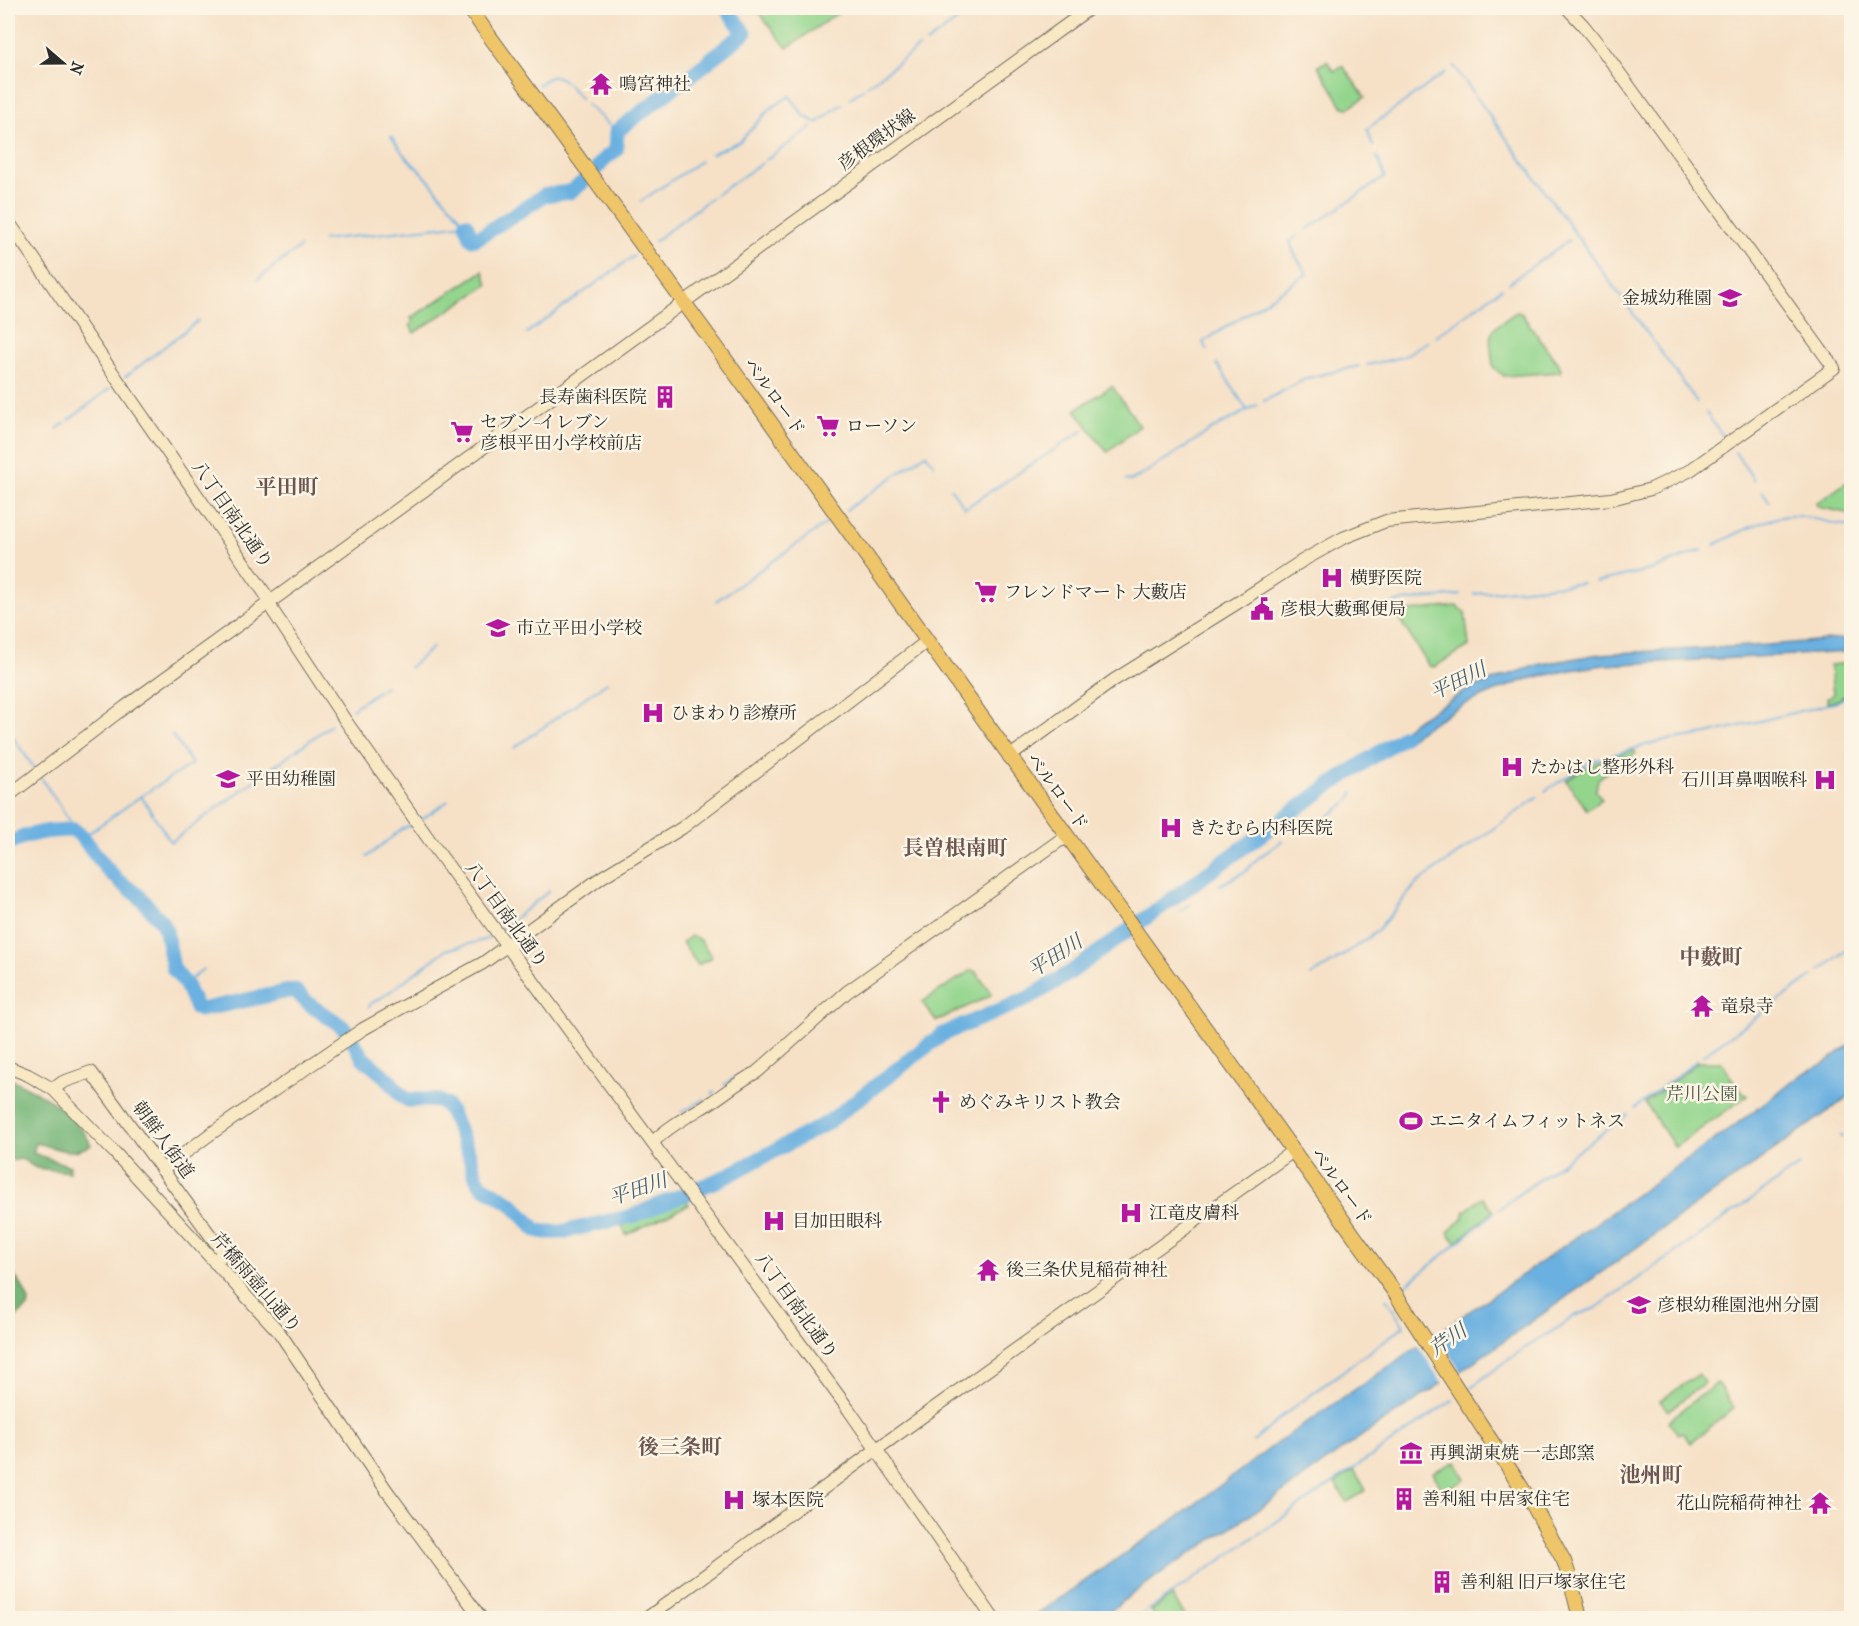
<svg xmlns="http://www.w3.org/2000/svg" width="1859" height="1626" font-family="'IM FELL French Canon','Noto Serif JP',serif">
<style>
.green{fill:#93d58d;stroke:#5f805c;stroke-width:1.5}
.forest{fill:#76b678;stroke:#507052;stroke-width:1.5}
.water{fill:#6ab0e0;stroke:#4a6e86;stroke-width:1.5}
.pier{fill:#f6e1c7}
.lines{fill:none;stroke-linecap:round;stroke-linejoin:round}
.stream{stroke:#6ab0e0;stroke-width:2}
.river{stroke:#6ab0e0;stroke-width:15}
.secondary-casing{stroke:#726b62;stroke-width:14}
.primary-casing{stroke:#726b62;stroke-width:16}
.secondary{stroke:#f8e8c3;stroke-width:12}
.primary{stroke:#eec569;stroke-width:14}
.labels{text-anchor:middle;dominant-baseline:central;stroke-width:5;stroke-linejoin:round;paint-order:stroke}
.poi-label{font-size:18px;fill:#2b2b2b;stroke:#fcf5e5;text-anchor:start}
.street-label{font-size:18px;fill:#2b2b2b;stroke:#fcf5e5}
.park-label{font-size:18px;fill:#455644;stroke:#fcf5e5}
.water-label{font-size:20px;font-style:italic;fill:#415a6a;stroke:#fcf5e5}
.quarter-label{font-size:21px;font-weight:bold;fill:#6c5551;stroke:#fcf5e5}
</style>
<rect width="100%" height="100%" fill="#fcf5e5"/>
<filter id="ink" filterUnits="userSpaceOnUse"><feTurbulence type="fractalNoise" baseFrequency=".0167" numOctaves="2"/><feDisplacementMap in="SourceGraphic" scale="12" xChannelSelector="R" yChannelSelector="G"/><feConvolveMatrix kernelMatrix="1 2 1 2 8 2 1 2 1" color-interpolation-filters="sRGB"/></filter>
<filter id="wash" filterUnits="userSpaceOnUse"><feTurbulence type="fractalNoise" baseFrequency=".008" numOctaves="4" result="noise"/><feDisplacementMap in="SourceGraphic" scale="24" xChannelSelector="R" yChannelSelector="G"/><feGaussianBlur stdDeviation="1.35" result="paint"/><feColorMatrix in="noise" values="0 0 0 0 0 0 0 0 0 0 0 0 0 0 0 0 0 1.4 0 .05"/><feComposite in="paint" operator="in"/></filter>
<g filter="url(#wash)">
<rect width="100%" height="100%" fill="#f6e1c7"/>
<g class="green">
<path d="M755,8H845L787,48Z"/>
<path d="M1327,61L1334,71L1343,66L1365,97L1349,108L1343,107L1318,66Z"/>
<path d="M483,271L488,285L414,333L410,325L413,322L411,318Z"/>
<path d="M1516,312L1521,313L1561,368L1560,372L1504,376L1493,367C1489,330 1485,334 1516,312Z"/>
<path d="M1112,386L1140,426L1107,452L1075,410Z"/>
<path d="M1851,479V514L1818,507L1816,504Z"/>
<path d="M1457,606L1465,612L1469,646L1434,667L1429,666L1398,617L1400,612Z"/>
<path d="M1851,663V691L1838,700L1827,703V698L1833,694L1830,665Z"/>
<path d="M1634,750L1636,753L1598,779L1596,791L1602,799L1587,810L1566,780C1587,765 1609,757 1634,750Z"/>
<path d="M691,936L700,940L712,957L698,965L682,943Z"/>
<path d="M970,971H975L991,993L990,996L936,1021L922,1002Z"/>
<path d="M1698,1062H1722L1733,1081L1747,1096L1675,1147L1645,1103Z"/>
<path d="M1483,1197L1493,1211L1456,1243L1448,1232L1463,1218L1464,1212Z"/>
<path d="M685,1200L688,1202V1205L626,1235L622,1226Z"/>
<path d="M1699,1374L1704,1383L1668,1411L1660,1401Z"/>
<path d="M1717,1383L1734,1408L1690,1443L1682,1432L1678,1434L1668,1421Z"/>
<path d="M1456,1461L1465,1480L1441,1491L1433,1472Z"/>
<path d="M1354,1470L1366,1490L1347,1502L1335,1483Z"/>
<path d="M1172,1596L1186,1617L1184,1618H1156L1151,1611Z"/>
</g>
<g class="forest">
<path d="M8,1078C39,1092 76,1112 91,1145C68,1157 59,1148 36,1143L33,1153L70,1166L69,1172L36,1168L22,1159L8,1161Z"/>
<path d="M8,1268L22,1286L29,1301L28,1307L8,1324Z"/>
</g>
<g class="water">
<path d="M1851,638V652L1604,665L1571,670L1528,679L1498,690L1463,705L1435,721L1396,747L1378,748L1420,718L1471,688L1537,665L1599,654L1768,645Z"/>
<path d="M1851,1044V1095L1554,1306L1462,1370L1366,1433L1271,1501L1164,1571L1100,1618H1031L1182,1514L1281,1440L1518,1278L1731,1128L1804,1073L1823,1064Z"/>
</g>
<path class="pier" d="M1435,1332L1462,1374L1444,1386L1417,1344Z"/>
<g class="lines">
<g class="stream">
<path d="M926,43L975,8"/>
<path d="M1454,66L1697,402"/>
<path d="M538,85C542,82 547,78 551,77C563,73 574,92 581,99"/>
<path d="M867,86L919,47"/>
<path d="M850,98L863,89"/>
<path d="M586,104L614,129L619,130"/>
<path d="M391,136L404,155L425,176L466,224"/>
<path d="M1373,146L1367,129L1446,72"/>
<path d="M711,154L740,141L771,108L790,96L804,116L817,123L842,104"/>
<path d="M766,160L812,127"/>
<path d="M641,201L701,161"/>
<path d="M1306,230L1385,177L1377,156"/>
<path d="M322,240L466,224"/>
<path d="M655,241L707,201L762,163"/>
<path d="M258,279L300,247"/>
<path d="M1509,283L1569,240"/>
<path d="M527,333L634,256"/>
<path d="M1435,337L1502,288"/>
<path d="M1207,350L1203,342L1307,274L1294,253L1290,241L1297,236"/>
<path d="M1217,364L1247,410"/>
<path d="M1367,365L1403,357L1428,341"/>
<path d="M125,377L198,321"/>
<path d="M1264,401L1307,378L1359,366"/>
<path d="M1706,413L1723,436"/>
<path d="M69,420L109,389"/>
<path d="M57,429L65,423"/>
<path d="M1735,452L1754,480"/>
<path d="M1125,480L1130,481L1140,476L1211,430L1257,405"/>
<path d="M951,489L965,508L1084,430"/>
<path d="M1762,491L1770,502"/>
<path d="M846,510L926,454L934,464"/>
<path d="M1714,545C1737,534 1771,514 1797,516C1815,518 1834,524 1852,527"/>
<path d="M1596,582L1654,569L1702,550"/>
<path d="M1474,594L1583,583"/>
<path d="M716,601L827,523"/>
<path d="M1394,603L1403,601L1461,595"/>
<path d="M1374,615L1384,609"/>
<path d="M409,668L433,647"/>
<path d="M352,709L385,686"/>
<path d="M8,730L34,768"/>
<path d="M514,748L607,682"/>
<path d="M41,778L72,824L71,830"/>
<path d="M1338,780L1342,786"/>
<path d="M1545,791L1590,762L1656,742L1707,734L1837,702L1852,693"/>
<path d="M141,796L171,842L332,724"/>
<path d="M1329,816L1351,799L1353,792"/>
<path d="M422,819L448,801"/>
<path d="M89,833L141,796L192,764L172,735"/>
<path d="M81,835L84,834"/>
<path d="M367,857L402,829L411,825"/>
<path d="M1220,885L1246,871L1257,859L1282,841"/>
<path d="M1180,911L1189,905"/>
<path d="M500,930L549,891"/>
<path d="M1819,971L1847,950L1852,944"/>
<path d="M1311,976L1335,961L1376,932L1417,883L1538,797"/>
<path d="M186,984L203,969"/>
<path d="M369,1007L370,1004L381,998L446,950L484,940L491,936"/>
<path d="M355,1044L359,1042"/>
<path d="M1702,1056L1813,976"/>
<path d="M724,1085L734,1078"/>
<path d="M712,1094L714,1092"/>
<path d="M1635,1108L1698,1060"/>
<path d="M682,1112L705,1099"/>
<path d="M1840,1136L1843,1135"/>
<path d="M1499,1209L1628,1114"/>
<path d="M1405,1286L1494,1213"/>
<path d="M1471,1387L1530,1344L1561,1326L1574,1316L1596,1308L1800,1165"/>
<path d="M1253,1442L1285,1414L1404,1326L1386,1299"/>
<path d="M1137,1618L1453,1400"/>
</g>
<g class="river">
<path d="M726,8L745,33L743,34"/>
<path d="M712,58L738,38"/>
<path d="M682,82L708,62"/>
<path d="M598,167L604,159L616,150L617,131L676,86"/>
<path d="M466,224L472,239H476L545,195L570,192L582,183"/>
<path d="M8,843C31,833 48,830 74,830C89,840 99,864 115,877"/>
<path d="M120,882L138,895L161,921L166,931L173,968L186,985L196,1008L200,1010L294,990C300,995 306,1002 313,1007C324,1015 336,1020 346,1030"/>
<path d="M353,1041L363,1058L388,1079L402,1096L408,1100H429L439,1101L446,1105L451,1113L469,1154L476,1177L481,1185L512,1204L536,1230L545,1232H561L633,1216L725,1177L827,1123L943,1034L1029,998L1071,972L1323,790L1404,736"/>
</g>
</g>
</g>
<g filter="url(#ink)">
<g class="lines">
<g class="secondary-casing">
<g id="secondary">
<path d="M8,221L266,595L273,611L345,720L435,848L849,1410L993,1618"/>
<path d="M1009,757L1114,680L1242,600L1302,561L1343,538L1386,521L1611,499L1651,489L1689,471L1834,368L1602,49L1583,25L1567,8"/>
<path d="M8,796L125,707L1090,8"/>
<path d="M8,1067L28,1075L53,1089L115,1153L279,1332L387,1491L481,1618"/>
<path d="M53,1089L63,1082L91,1072L221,1250V1256L215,1263"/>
<path d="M653,1142C670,1125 692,1114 713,1101C728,1091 741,1080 757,1072L847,992L1059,841L1069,838"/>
<path d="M162,1170L209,1135L363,1029L483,963L602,877L682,828L926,642"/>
<path d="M647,1618L877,1449L1293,1151"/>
</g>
</g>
<g class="primary-casing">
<path id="primary" d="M469,8L715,345L1393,1290L1533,1505L1564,1561L1571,1582L1580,1618"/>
</g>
<use href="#secondary" class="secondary"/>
<use href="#primary" class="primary"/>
</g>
</g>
<defs>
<g id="temple-bare" transform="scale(1.8)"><path d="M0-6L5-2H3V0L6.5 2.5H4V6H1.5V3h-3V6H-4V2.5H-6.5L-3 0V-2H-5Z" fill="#b5179e" stroke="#fcf5e5" stroke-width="2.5" paint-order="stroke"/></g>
<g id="school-bare" transform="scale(1.8)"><path d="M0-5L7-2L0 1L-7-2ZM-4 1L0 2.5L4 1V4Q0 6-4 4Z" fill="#b5179e" stroke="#fcf5e5" stroke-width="2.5" paint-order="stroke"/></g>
<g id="building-bare" transform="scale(1.8)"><path d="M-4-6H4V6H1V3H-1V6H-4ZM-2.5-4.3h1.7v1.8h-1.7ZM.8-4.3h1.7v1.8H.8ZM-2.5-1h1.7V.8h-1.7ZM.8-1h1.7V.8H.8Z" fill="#b5179e" stroke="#fcf5e5" stroke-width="2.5" paint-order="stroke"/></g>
<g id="supermarket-bare" transform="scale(1.8)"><path d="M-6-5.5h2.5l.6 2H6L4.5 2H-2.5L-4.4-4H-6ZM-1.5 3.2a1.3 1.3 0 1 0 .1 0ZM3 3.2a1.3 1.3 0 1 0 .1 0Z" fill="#b5179e" stroke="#fcf5e5" stroke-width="2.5" paint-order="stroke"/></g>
<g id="hospital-bare" transform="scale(1.8)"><path d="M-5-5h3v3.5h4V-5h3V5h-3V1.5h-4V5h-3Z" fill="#b5179e" stroke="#fcf5e5" stroke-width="2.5" paint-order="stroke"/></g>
<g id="civic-bare" transform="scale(1.8)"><path d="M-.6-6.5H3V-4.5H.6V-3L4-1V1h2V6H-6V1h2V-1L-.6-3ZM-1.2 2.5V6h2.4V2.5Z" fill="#b5179e" stroke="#fcf5e5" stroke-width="2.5" paint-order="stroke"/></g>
<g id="church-bare" transform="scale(1.8)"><path d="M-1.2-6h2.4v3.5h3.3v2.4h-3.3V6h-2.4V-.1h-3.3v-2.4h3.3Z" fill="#b5179e" stroke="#fcf5e5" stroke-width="2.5" paint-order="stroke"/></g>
<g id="stadium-bare" transform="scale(1.8)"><path d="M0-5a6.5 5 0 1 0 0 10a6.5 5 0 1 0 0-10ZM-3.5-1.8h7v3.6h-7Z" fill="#b5179e" stroke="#fcf5e5" stroke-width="2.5" paint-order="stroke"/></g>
<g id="museum-bare" transform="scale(1.8)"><path d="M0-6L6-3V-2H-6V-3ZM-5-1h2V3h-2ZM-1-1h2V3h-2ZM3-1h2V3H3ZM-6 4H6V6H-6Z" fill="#b5179e" stroke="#fcf5e5" stroke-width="2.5" paint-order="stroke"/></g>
</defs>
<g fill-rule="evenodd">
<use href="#temple-bare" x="601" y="84"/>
<use href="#school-bare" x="1730" y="298"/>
<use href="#building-bare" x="665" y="397"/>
<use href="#supermarket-bare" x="828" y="426"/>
<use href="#supermarket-bare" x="462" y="432"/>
<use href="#hospital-bare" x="1332" y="578"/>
<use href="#supermarket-bare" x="986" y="592"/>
<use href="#civic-bare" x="1262" y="609"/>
<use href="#school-bare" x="498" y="628"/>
<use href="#hospital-bare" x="653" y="713"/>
<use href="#hospital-bare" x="1512" y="767"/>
<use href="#school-bare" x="228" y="779"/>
<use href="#hospital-bare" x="1825" y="780"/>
<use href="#hospital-bare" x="1171" y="828"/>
<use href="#temple-bare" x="1702" y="1006"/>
<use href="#church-bare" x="941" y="1102"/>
<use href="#stadium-bare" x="1411" y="1121"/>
<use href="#hospital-bare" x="1131" y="1213"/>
<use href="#hospital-bare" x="774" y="1221"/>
<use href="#temple-bare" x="988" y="1270"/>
<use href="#school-bare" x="1639" y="1305"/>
<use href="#museum-bare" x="1411" y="1453"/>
<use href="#building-bare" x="1404" y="1499"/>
<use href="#hospital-bare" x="734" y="1500"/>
<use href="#temple-bare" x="1820" y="1503"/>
<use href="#building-bare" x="1442" y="1582"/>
</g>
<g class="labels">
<g class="poi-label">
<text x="619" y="84">鳴宮神社</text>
<text x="1712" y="298" text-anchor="end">金城幼稚園</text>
<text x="647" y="397" text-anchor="end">長寿歯科医院</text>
<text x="480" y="422">セブン-イレブン<tspan x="480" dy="21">彦根平田小学校前店</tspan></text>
<text x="846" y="426">ローソン</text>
<text x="1350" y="578">横野医院</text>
<text x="1004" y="592">フレンドマート 大藪店</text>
<text x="1280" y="609">彦根大藪郵便局</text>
<text x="516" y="628">市立平田小学校</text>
<text x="671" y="713">ひまわり診療所</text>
<text x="1530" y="767">たかはし整形外科</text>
<text x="246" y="779">平田幼稚園</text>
<text x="1807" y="780" text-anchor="end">石川耳鼻咽喉科</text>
<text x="1189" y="828">きたむら内科医院</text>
<text x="1720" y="1006">竜泉寺</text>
<text x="959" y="1102">めぐみキリスト教会</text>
<text x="1429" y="1121">エニタイムフィットネス</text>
<text x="1149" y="1213">江竜皮膚科</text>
<text x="792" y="1221">目加田眼科</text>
<text x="1006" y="1270">後三条伏見稲荷神社</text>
<text x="1657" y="1305">彦根幼稚園池州分園</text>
<text x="1429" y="1453">再興湖東焼 一志郎窯</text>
<text x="1422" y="1499">善利組 中居家住宅</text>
<text x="752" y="1500">塚本医院</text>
<text x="1802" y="1503" text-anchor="end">花山院稲荷神社</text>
<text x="1460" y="1582">善利組 旧戸塚家住宅</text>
</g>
<g class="street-label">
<text transform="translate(877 140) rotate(-36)">彦根環状線</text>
<text transform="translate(774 397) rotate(54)">ベルロード</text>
<text transform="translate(232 515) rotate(55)">八丁目南北通り</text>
<text transform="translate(1057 792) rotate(54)">ベルロード</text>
<text transform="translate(506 915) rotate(54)">八丁目南北通り</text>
<text transform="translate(163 1140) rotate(54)">朝鮮人街道</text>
<text transform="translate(1341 1187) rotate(54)">ベルロード</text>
<text transform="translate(256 1283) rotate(49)">芹橋雨壺山通り</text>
<text transform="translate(796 1306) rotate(54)">八丁目南北通り</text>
</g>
<g class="park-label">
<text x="1702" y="1094">芹川公園</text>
</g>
<g class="water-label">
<text transform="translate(1458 681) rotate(-26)">平田川</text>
<text transform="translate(1055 956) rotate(-33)">平田川</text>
<text transform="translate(638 1189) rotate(-19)">平田川</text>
<text transform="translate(1448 1340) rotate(-35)">芹川</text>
</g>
<g class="quarter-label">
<text x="287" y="487">平田町</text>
<text x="955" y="848">長曽根南町</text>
<text x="1711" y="957">中藪町</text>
<text x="680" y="1447">後三条町</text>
<text x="1651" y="1475">池州町</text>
</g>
</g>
<rect width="1859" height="1626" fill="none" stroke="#fcf5e5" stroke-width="30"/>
<g transform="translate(63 63) rotate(110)" stroke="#fcf5e5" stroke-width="4.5" paint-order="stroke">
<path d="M0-4.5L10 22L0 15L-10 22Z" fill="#2b2b2b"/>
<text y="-9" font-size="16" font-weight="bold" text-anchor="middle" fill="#2b2b2b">N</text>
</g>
</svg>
